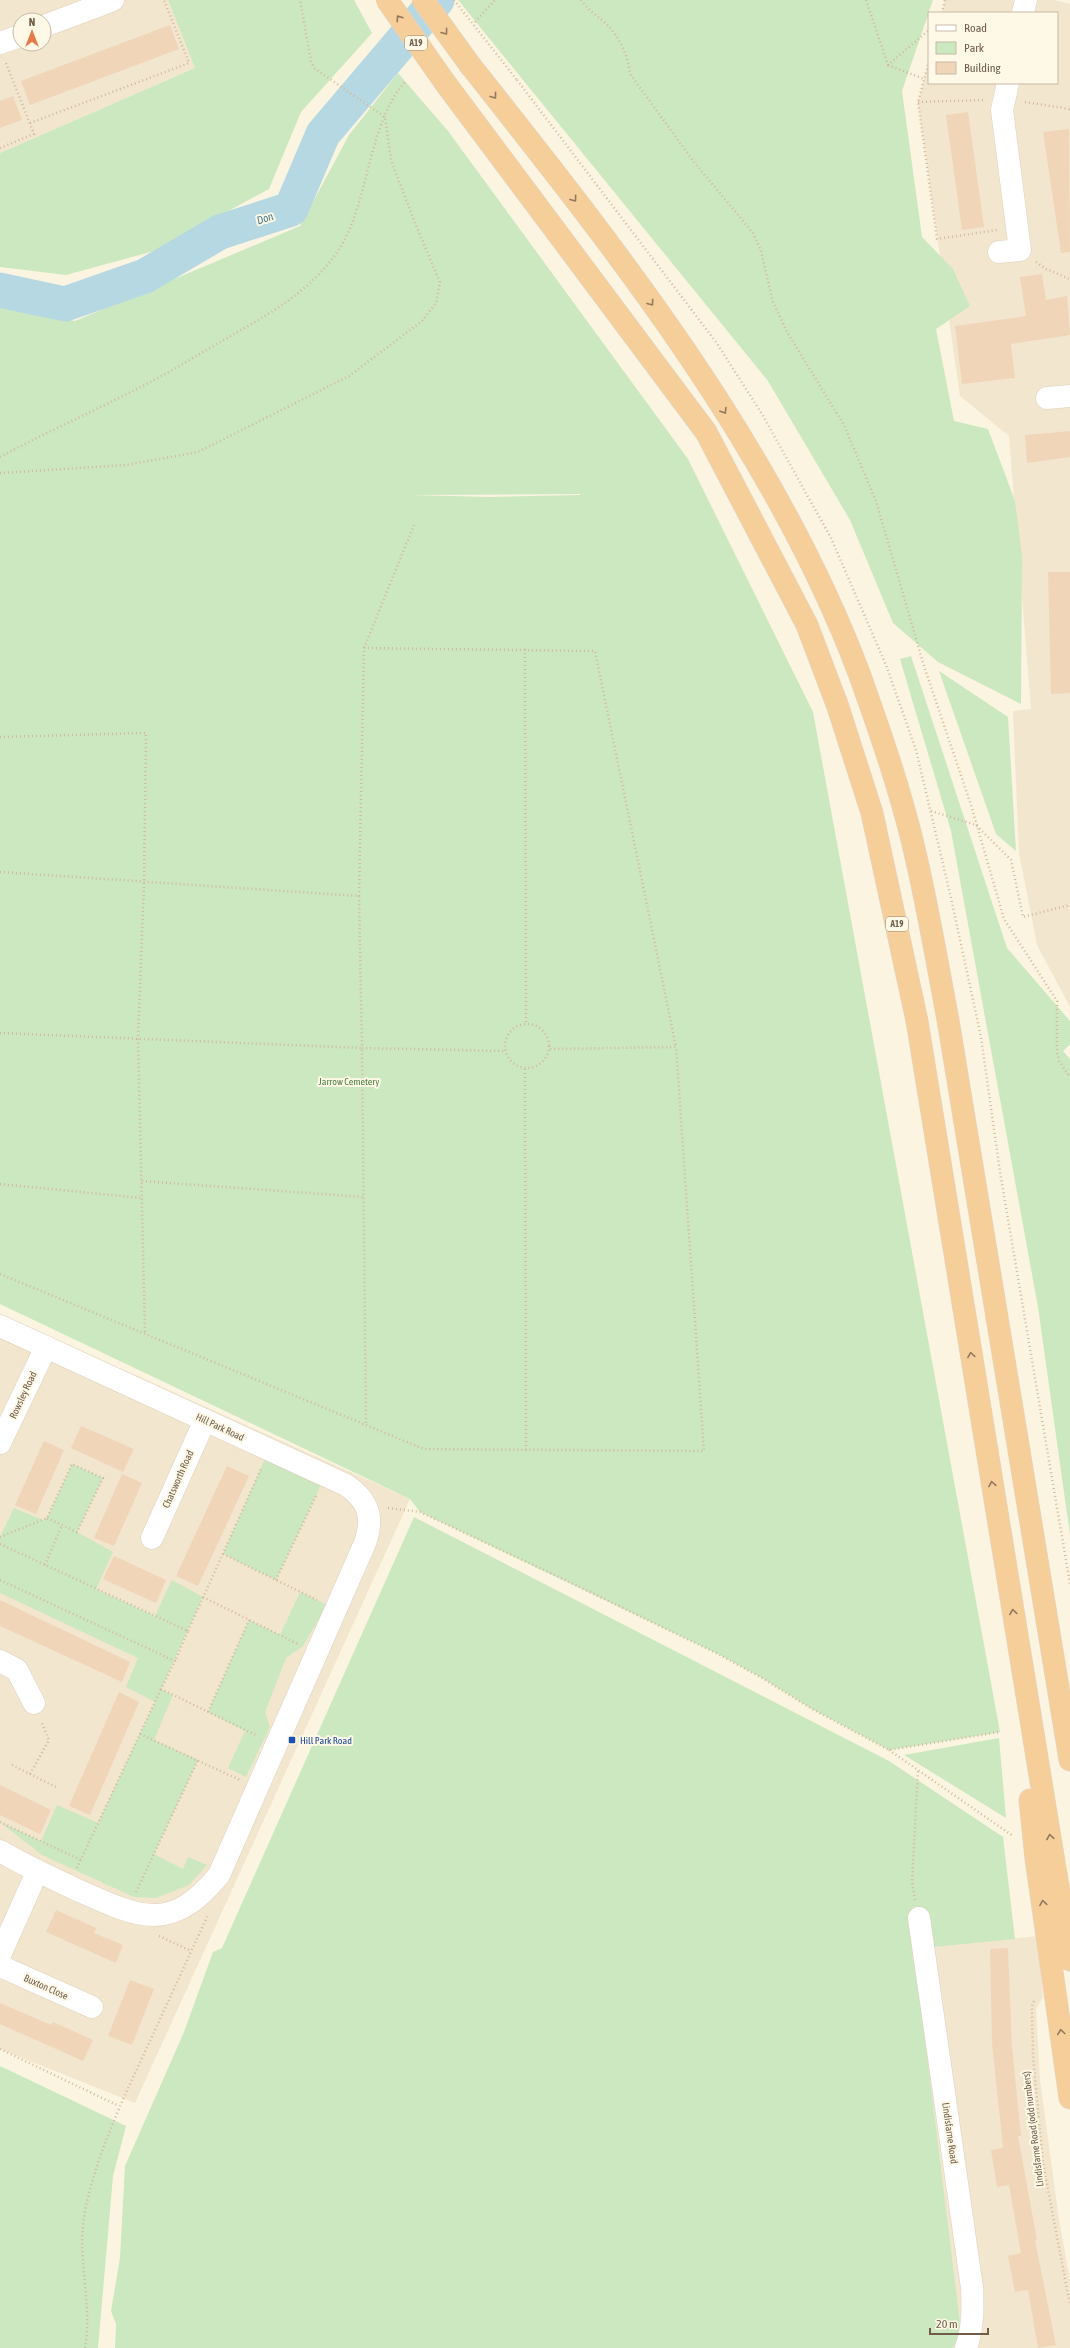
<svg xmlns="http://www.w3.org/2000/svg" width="1070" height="2348" font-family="'Asap Condensed',sans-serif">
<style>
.residential{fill:#f2e6cf;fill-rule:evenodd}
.green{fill:#cbe8c0;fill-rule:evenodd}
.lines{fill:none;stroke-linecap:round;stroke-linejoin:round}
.river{stroke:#b6d8e3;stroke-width:35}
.building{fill:#f0d5b9}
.minor-casing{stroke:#dfd1bd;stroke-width:23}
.trunk-casing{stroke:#ddd8d3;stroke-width:23}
.path{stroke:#d4b89d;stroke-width:2.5;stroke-dasharray:1 3;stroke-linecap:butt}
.minor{stroke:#fff;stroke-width:22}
.trunk{stroke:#f6ce9a;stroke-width:22}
.trunk-bridge-casing{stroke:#ddd8d3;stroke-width:23;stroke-linecap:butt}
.path-bridge{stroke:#d4b89d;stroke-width:2.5;stroke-dasharray:1 3;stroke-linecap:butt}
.trunk-bridge{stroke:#f6ce9a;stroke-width:22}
.oneway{stroke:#92785d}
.transit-dot{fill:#1a4fb4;stroke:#fef8e6;stroke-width:1.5}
.labels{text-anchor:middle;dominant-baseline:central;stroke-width:4;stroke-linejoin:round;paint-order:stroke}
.shield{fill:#fef8e6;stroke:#9b8b78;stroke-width:1}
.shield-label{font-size:9px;font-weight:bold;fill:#715c49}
.park-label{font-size:10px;fill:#4e7c44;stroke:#fef8e6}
.street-label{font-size:10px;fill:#715c49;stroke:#fef8e6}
.transit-label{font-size:10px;fill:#164399;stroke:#fef8e6;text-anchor:start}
.water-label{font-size:11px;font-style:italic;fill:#46788a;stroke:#fef8e6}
</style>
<rect width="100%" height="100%" fill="#fbf4e0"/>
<g class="residential">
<path d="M0,0H168L195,68L0,153ZM20,20H44V44H20Z"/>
<path d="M945,0H1054L1070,4V1007L1037,945L1019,853L1013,711L1031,709L1009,436L960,396L918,102L929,61V83H1057V13H942Z"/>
<path d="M0,1314L410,1499L135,2103L0,2049Z"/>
<path d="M1038,1936L1043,1997L1036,2009L1040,2080L1059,2220L1070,2280V2348H953L960,2331L914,1949Z"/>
</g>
<g class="green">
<path d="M168,0H354L372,33L301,112L269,189L154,251L66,275L0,267V153L195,68Z"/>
<path d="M458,0H933L902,91L922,237L953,269L970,306L936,329L954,421L988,429L1015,501L1022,556L1021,704L938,662L893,623L850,520L768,381Z"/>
<path d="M398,73L448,131L688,459L813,712L1000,1732L889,1750L812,1709L762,1678L718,1654L420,1512L410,1499L0,1304V308L75,321L300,226L349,135ZM408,495L580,494V495L490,497Z"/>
<path d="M911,656L1007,948L1070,1021V1044L1063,1051L1070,1059V1535L1038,1307L951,831L900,659Z"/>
<path d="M939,671L1008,717L1016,851L996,834Z"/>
<path d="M265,1459L321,1485L276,1580L223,1554Z"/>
<path d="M72,1464L103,1478L77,1532L113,1552L96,1589L155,1616L172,1580L203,1597L161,1689L173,1695L154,1740L198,1760L154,1854L183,1869L188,1857L207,1865L189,1885L156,1898L134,1897L42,1855L0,1822L41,1841L57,1805L98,1823L155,1702L126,1687L138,1658L0,1593V1537L14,1508L43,1520L47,1518Z"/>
<path d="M414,1517L889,1761L1003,1837L1015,1939L914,1949L961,2331L953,2348H115L116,2324L111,2311L120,2258L125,2166L184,2032L213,1952L222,1948Z"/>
<path d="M300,1592L327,1605L303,1646L286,1658L265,1712L270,1727L246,1777L228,1768L245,1731L208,1712L249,1620L280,1635Z"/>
<path d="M999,1738L1006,1818L904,1755Z"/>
<path d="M0,2066L126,2126L113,2176L98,2348H0Z"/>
</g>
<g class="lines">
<path class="river" d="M0,290L65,304L145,276L220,232L291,209L323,134L437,0"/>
</g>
<g class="building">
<path d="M170,25L179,49L30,105L21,81Z"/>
<path d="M13,96L22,120L0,128V101Z"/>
<path d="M968,112L984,227L962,230L946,115Z"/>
<path d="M1069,129L1070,252L1061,253L1043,132Z"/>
<path d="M1042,274L1046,300L1067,296L1070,335L1011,344L1015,378L962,384L955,326L1026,316L1020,277Z"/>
<path d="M1070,431V457L1027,463L1025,435Z"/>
<path d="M1048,572H1070V693L1051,694Z"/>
<path d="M81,1426L134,1449L123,1472L71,1448Z"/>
<path d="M44,1441L64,1450L36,1514L15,1505Z"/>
<path d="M227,1466L249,1476L198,1586L176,1576Z"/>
<path d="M122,1474L142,1483L114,1546L94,1538Z"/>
<path d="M114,1556L166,1580L156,1603L103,1579Z"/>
<path d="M0,1600L130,1662L122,1682L0,1626Z"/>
<path d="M119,1692L139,1702L90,1815L69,1806Z"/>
<path d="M0,1785L51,1810L40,1834L0,1815Z"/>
<path d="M56,1910L96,1928L94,1933L123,1945L116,1963L46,1932Z"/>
<path d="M1008,1948L1012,2048L1021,2136H1018L1037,2240L1035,2241L1056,2345L1038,2348L1028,2290L1015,2292L1008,2256L1021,2253L1009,2185L997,2187L991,2150L1003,2148L992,2043L990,1949Z"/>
<path d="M130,1980L154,1989L132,2045L108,2036Z"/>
<path d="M0,2003L51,2025L53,2022L93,2040L83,2061L0,2024Z"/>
</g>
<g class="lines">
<g class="minor-casing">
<g id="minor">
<path d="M95,7L113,0"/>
<path d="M1023,13L1026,0"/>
<path d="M44,26L95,7L92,0"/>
<path d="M0,43L20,36"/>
<path d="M999,252L1020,250L1002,110L1008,83"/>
<path d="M1047,398L1070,396"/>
<path d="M0,1326L346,1485C369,1501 374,1517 365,1543L219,1875C172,1932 142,1919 82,1892C54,1879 27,1867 0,1851"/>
<path d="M0,1443L46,1347"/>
<path d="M152,1538L205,1420"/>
<path d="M0,1661L17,1670L34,1703"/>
<path d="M919,1918L972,2288C973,2309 973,2328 966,2348"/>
<path d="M0,1955L37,1872"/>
<path d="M0,1966L92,2007"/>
</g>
</g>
<g class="trunk-casing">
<g id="trunk">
<path d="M470,65C618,252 774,448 859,673C879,729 899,786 913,844C927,902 937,962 948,1020L1070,1760"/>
<path d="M446,84L706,432L807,625L838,707L872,813L917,1021L1070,1960"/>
<path d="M1030,1800L1036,1859L1070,2098"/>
</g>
</g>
<g class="path">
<path d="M581,0C587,9 596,15 604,22C619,35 628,55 630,74L694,162L753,233L761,251L773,302L787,332L844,425L876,501L924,666L971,805L1004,919L1057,1001V1052L1059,1061L1070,1077"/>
<path d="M866,0L888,65L929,30"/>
<path d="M942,13L945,0"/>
<path d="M475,22L495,0"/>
<path d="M929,61L918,102L937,239L997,230"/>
<path d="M888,65L924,79"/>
<path d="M517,80L716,342L762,414L831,538L886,665L916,750L951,898L981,1037L1000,1172L1070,1584"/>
<path d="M918,102L984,100"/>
<path d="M1025,102L1070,109"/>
<path d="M30,123L189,63L164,0"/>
<path d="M0,148L34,134L6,63"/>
<path d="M1036,262L1046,269L1070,279"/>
<path d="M0,457C50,430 103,407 154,380C177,368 199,354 222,341C265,316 314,291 341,246C370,197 368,124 405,82"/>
<path d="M0,473L126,465L198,452L349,376L422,321L436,303L440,282L415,223L391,160L385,117L314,68L311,61L300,0"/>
<path d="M364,648L414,525"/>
<path d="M525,649L526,1024"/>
<path d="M0,737L146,733L144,883L138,1039L145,1333"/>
<path d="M931,811L976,825L1011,860L1023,917L1070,905"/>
<path d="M0,872L359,896L362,1048L505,1051"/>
<path d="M359,896L364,648L595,651L676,1047L549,1049"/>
<circle cx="527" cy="1046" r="22"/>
<path d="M0,1033L362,1048L366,1424"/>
<path d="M525,1069L526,1450"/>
<path d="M142,1181L364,1197"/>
<path d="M0,1184L142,1198"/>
<path d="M0,1274L424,1449L704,1451L676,1047"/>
<path d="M388,1508L420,1512L563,1579L718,1654L762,1678L812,1709L889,1750L1000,1732"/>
<path d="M0,1537L47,1518L72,1464L103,1478L77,1532L47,1518"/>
<path d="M0,1544L188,1631L175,1661"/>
<path d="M223,1554L317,1600"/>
<path d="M45,1565L62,1525"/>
<path d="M0,1580L175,1661L161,1689L258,1736"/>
<path d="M276,1580L317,1494"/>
<path d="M203,1597L298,1644"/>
<path d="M188,1631L261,1469"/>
<path d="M208,1712L249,1620"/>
<path d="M140,1734L240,1780"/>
<path d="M889,1750L1013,1836"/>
<path d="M12,1765L56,1787"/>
<path d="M30,1774L49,1740L41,1721"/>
<path d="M0,1822L81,1860"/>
<path d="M77,1868L161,1689"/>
<path d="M136,1892L198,1760"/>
<path d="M915,1900L912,1882L918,1770"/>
<path d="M159,1936L191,1951"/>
<path d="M1034,2001L1032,2006L1033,2056L1043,2163L1070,2305"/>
<path d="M0,2049L119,2106"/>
<path d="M85,2348C93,2303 75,2255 86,2206C98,2153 120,2105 143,2056C165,2009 186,1962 208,1915"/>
</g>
<use href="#minor" class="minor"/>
<use href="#trunk" class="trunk"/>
<g class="trunk-bridge-casing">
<g id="trunk-bridge">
<path d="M387,0L446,84"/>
<path d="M423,0L470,65"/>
</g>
</g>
<path class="path-bridge" d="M454,0L517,80"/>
<use href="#trunk-bridge" class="trunk-bridge"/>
</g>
<defs><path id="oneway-chevron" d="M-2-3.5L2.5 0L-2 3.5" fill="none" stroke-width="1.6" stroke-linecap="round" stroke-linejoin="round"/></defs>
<g class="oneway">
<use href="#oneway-chevron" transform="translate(399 18) rotate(-124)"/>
<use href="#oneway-chevron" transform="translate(445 32) rotate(53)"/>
<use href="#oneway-chevron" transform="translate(494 96) rotate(52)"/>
<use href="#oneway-chevron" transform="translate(574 199) rotate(54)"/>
<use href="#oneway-chevron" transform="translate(651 303) rotate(54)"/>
<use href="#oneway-chevron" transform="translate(724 411) rotate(58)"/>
<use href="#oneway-chevron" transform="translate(971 1355) rotate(-99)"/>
<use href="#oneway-chevron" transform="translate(992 1484) rotate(-99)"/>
<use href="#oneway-chevron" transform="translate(1013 1612) rotate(-99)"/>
<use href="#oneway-chevron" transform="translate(1050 1837) rotate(-99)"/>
<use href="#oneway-chevron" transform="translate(1043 1903) rotate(-99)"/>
<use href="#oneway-chevron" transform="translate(1061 2032) rotate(-98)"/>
</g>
<rect class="transit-dot" x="288" y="1736" width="8" height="8" rx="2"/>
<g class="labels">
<g class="shield">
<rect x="405" y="36" width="22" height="14" rx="3"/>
<rect x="886" y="917" width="22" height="14" rx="3"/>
</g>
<g class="shield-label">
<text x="416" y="43">A19</text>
<text x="897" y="924">A19</text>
</g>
<g class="park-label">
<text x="349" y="1081">Jarrow Cemetery</text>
</g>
<g class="street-label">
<text transform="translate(23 1395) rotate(-65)">Rowsley Road</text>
<text transform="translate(220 1427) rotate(25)">Hill Park Road</text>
<text transform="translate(178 1479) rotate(-66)">Chatsworth Road</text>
<text transform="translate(46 1987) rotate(24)">Buxton Close</text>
<text transform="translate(1033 2129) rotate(-97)">Lindisfarne Road (odd numbers)</text>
<text transform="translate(950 2133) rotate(82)">Lindisfarne Road</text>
</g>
<g class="transit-label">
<text x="300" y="1740">Hill Park Road</text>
</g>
<g class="water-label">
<text transform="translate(265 218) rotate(-18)">Don</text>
</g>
</g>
<rect x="928" y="12" width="130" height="72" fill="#fef8e6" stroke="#c6baa7"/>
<rect x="936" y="25" width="20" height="6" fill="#ffffff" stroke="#c6baa7"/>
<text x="964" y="32" font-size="12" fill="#715c49">Road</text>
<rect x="936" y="42" width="20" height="12" fill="#cbe8c0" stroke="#c6baa7"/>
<text x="964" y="52" font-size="12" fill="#715c49">Park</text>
<rect x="936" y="62" width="20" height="12" fill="#f0d5b9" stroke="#c6baa7"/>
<text x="964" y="72" font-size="12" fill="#715c49">Building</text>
<g transform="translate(32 32)"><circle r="19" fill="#fef8e6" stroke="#c6baa7"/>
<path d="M0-3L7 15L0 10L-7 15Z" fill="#e27c49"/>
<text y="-6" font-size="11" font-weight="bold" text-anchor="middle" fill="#715c49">N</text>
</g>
<path d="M930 2328v6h58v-6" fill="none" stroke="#715c49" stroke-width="2"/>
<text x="936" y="2328" font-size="12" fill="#715c49" stroke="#fef8e6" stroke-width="3" paint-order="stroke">20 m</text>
</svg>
